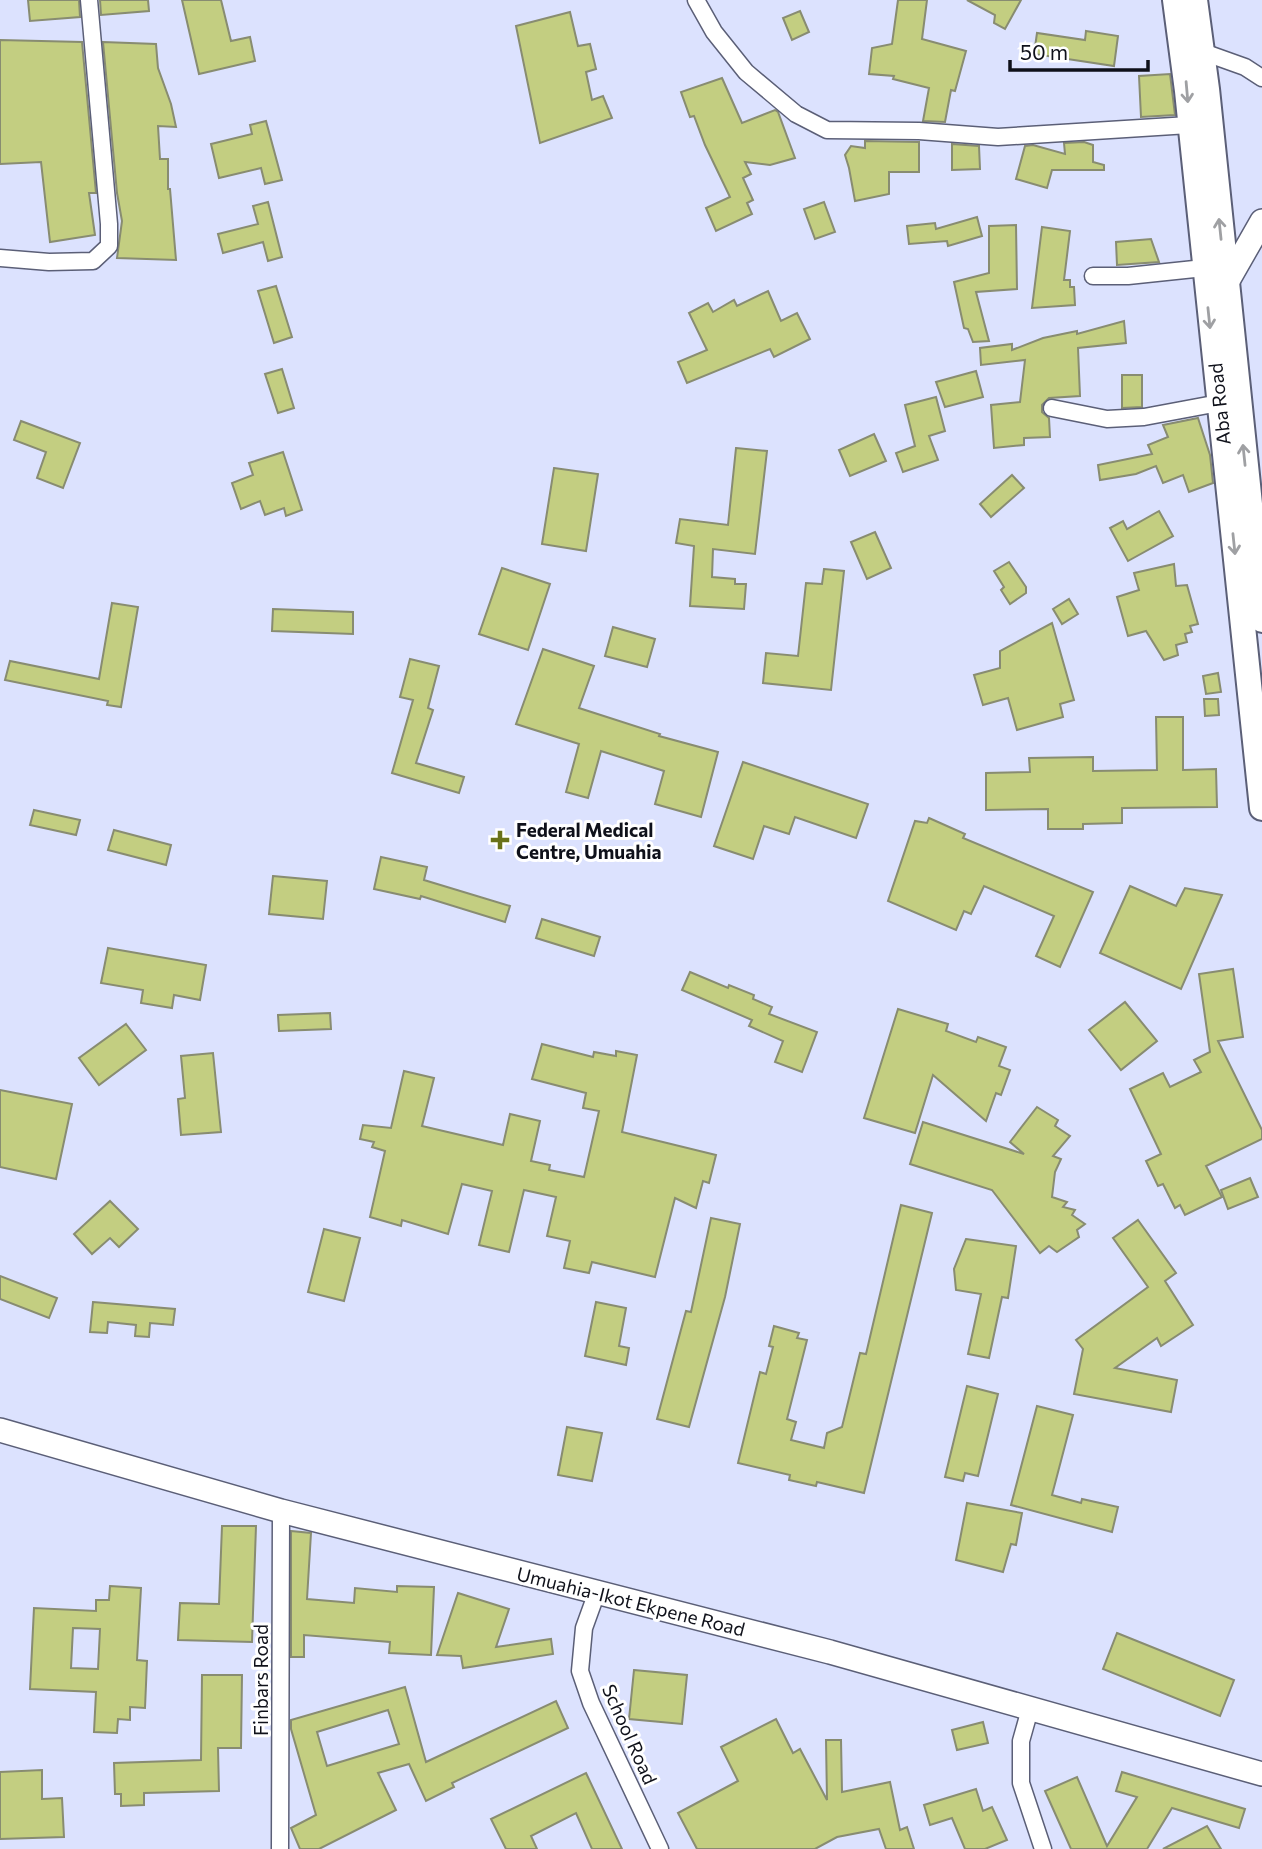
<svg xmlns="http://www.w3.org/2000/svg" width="1262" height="1849" font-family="Commissioner,sans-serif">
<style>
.building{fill:#c3ce81;stroke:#888c71;stroke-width:2;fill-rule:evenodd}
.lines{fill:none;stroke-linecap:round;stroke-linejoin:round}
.street-casing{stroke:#5b5f77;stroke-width:19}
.secondary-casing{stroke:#5b5f77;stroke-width:26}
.primary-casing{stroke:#5b5f77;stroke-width:28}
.street{stroke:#fff;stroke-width:16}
.secondary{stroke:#fff;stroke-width:23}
.primary{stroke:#fff;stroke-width:24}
.oneway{stroke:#9fa0a3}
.poi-dot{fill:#69711a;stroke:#fff;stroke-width:2.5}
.labels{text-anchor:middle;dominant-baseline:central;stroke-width:6;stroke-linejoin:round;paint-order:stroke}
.street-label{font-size:19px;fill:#0f111a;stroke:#fff}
.poi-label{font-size:19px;font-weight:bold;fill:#0f111a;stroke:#fff;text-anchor:start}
</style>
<rect width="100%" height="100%" fill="#dce2fe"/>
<g class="building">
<path d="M28,0H79L80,17L30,21Z"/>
<path d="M100,0H148L149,11L101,15Z"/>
<path d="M182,0H221L231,41L250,37L255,61L199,74Z"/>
<path d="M898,0H927L922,39L966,51L955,91L951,90L945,122L923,121L929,88L893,79L894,76L869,74L872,48L892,44Z"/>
<path d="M967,0H1021L1005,29L994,23L995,15Z"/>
<path d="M800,11L809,32L792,40L783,18Z"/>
<path d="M570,12L578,46L590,44L596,69L586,72L592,100L603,96L612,118L540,143L516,26Z"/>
<path d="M1086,31L1118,36L1114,66L1034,54L1037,33L1085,40Z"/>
<path d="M0,40L82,42L96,193H89L95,235L50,242L41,162L0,164Z"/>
<path d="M103,42L156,44L158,68L171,104L176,127L158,126L160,159H168V189H170L176,260L117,258L122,221L117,193Z"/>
<path d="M1170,74L1175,115L1141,117L1139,76Z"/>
<path d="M722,78L742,123L775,110L778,112L795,158L770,165L745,162L751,174L743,178L753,200L747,203L752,214L716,231L706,208L730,197L705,145L694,116L690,117L681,92Z"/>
<path d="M266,121L282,180L265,184L261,168L219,178L211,144L252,134L250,125Z"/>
<path d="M865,141L919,142V172H889V194L855,201L849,168L845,155L851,146L865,148Z"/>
<path d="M1084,142L1093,145V162L1104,165V170H1052L1047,188L1016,179L1025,146L1033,145L1065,154L1064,143Z"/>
<path d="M952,144L979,146L980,169L952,170Z"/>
<path d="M268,202L282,257L268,261L263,242L223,253L218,234L258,224L253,206Z"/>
<path d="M824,202L835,232L815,239L804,209Z"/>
<path d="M977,217L982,236L948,246L947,241L909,244L907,226L935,223L936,229Z"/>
<path d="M1016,225L1017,289L976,292L989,341L973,342L968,329L964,328L954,282L989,273V226Z"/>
<path d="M1042,227L1070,231L1064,280H1070V287H1074L1075,305L1032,308Z"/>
<path d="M1151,239L1159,262L1117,265L1116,242Z"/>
<path d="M276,286L292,337L274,343L258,291Z"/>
<path d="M768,291L781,321L797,313L810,339L774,357L770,349L687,383L678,362L707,350L689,313L708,303L713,312L734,300L737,306Z"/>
<path d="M1124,321L1126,343L1078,348L1080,396L1049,398L1042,405V412L1049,418L1050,437L1024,438V445L994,448L991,405L1020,402L1025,360L981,365L980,348L1012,344V350L1043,338L1077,331V334Z"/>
<path d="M282,369L294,408L278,413L265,374Z"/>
<path d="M976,371L983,397L945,407L936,382Z"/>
<path d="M1122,375H1142V407L1122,408Z"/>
<path d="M936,397L945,431L929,436L938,460L903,472L896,453L915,446L905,405Z"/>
<path d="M1198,418L1210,455L1213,483L1189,492L1183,475L1163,483L1156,466L1136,474L1100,480L1098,465L1152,454L1148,445L1168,437L1163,425Z"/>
<path d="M21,421L80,443L63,488L37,478L46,452L14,440Z"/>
<path d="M874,434L886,461L850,476L839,450Z"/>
<path d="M736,448L767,451L755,554L713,549L712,577L735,579V584H746L744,609L690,606L694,546L676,543L680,519L728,525Z"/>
<path d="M283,452L302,510L286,516L284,508L265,515L260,501L241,509L232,483L253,475L249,463Z"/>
<path d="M554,468L598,474L586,551L542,544Z"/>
<path d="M1012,475L1024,488L991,517L980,504Z"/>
<path d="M1159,511L1173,536L1128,561L1110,528L1123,521L1127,529Z"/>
<path d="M875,532L891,568L867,579L851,542Z"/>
<path d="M1009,562L1026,587V593L1010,604L1001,590L1004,587L994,571Z"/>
<path d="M1174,564L1176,586L1187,585L1198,624L1190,626L1192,632L1185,634L1187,642L1176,645L1178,655L1164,660L1146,631L1128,636L1117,597L1139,590L1134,573Z"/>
<path d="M502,568L550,584L528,650L479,634Z"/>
<path d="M824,569L844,571L831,690L763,683L766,653L798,656L806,583L822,584Z"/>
<path d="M1069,599L1078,614L1062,624L1053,609Z"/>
<path d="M112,603L138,607L121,707L107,705L108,701L5,680L10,661L99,679Z"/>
<path d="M273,609L353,612V634L272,631Z"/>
<path d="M1052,623L1074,700L1060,704L1063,717L1017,730L1008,698L983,705L974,675L1000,668V651Z"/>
<path d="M613,627L655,639L647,667L605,656Z"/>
<path d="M543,649L594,666L579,708L660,734L659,736L718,752L701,817L655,804L664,771L601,751L588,798L566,792L579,744L516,724Z"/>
<path d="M410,659L439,666L428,708L433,710L416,763L464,777L459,793L392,773L413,700L400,697Z"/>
<path d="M1218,673L1221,692L1206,694L1203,676Z"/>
<path d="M1204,699H1218L1219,715L1205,716Z"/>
<path d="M1156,717H1183V770L1216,769L1217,807L1122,808V823L1083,824V829H1048V809L986,810V773L1030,772L1029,758L1093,757V771L1157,770Z"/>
<path d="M743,762L868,804L856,838L795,817L789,834L764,826L753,859L714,846Z"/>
<path d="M34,810L80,820L76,835L30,825Z"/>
<path d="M929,818L965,834L963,838L1093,892L1060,967L1036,956L1054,916L984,886L971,914L964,911L956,930L888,901L915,821L927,823Z"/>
<path d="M114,830L171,845L166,865L108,850Z"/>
<path d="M381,857L427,867L424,880L510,906L505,922L421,896L420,899L374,889Z"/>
<path d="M273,876L327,881L323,919L269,914Z"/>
<path d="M1130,886L1176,906L1185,888L1222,895L1181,989L1100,953Z"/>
<path d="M542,919L600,937L594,956L536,938Z"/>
<path d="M108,948L206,965L200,1000L174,995L172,1008L141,1003L143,990L101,983Z"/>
<path d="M1233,969L1243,1037L1218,1041L1262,1130V1139L1206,1166L1222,1197L1185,1215L1180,1205L1175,1208L1163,1184L1158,1186L1146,1161L1161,1154L1130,1089L1163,1073L1170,1087L1201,1072L1194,1060L1210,1052L1199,974Z"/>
<path d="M690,972L728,988L729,985L754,995L753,999L772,1007L769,1014L817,1032L802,1072L775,1062L783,1041L749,1026L752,1020L682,990Z"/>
<path d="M1125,1002L1157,1041L1121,1070L1089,1030Z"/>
<path d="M898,1009L948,1024L946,1031L976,1042L978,1037L1006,1047L999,1066L1010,1070L1001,1095L996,1093L986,1121L933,1075L915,1133L864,1118Z"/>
<path d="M330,1013L331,1029L279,1031L278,1015Z"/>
<path d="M126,1024L146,1050L99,1085L79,1058Z"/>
<path d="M542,1044L593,1057L594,1052L616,1056V1051L637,1055L622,1132L716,1155L709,1183L703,1181L696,1208L675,1198L655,1277L592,1262L589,1273L564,1268L570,1241L547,1236L556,1197L524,1190L509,1252L479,1245L492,1191L462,1184L448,1234L402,1220L401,1226L370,1217L385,1151L372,1147L374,1142L360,1139L363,1125L391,1128L404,1071L434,1078L422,1126L503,1145L510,1114L540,1121L531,1161L550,1165L549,1170L584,1177L599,1111L583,1108L586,1093L532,1079Z"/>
<path d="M213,1053L221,1132L181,1135L178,1099L185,1098L181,1056Z"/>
<path d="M0,1090L72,1104L56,1179L0,1167Z"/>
<path d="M1037,1107L1058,1120L1055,1126L1070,1136L1053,1156L1061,1159L1055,1172L1052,1197L1067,1202L1063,1207L1075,1210L1072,1215L1085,1224L1077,1230L1079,1237L1057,1252L1049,1246L1040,1253L992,1190L910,1164L923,1122L1024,1154L1010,1142Z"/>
<path d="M1250,1178L1258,1197L1228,1209L1221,1190Z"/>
<path d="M110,1201L138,1229L119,1247L110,1238L92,1254L74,1234Z"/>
<path d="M901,1205L932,1213L864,1493L817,1482L816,1486L789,1480L790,1475L738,1463L760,1372L766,1374L773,1347L769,1346L774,1326L799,1333L797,1338L807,1340L787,1419L796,1422L791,1440L824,1448L827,1433L842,1427L860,1353L866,1354Z"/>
<path d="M711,1218L740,1224L725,1297L689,1427L657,1419L686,1311L691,1312Z"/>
<path d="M1138,1220L1176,1273L1165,1281L1193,1325L1161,1346L1157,1338L1115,1368L1177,1380L1171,1412L1074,1394L1083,1349L1076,1340L1148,1287L1113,1238Z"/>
<path d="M324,1229L360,1238L344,1301L308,1292Z"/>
<path d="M966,1239L1016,1246L1008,1298L1002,1297L989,1358L968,1354L981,1294L956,1290L954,1269Z"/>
<path d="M0,1276L57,1298L49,1318L0,1299Z"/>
<path d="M93,1302L175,1309L173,1325L150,1323L149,1337L135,1336L136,1325L108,1322L107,1333L90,1332Z"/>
<path d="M596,1302L626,1308L619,1346L629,1348L626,1365L585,1356Z"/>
<path d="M967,1386L998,1394L978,1476L965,1473L963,1481L945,1477Z"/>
<path d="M1037,1406L1073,1415L1052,1495L1081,1503L1082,1499L1118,1507L1112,1532L1011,1505Z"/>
<path d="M567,1427L602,1433L592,1481L558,1475Z"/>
<path d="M967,1503L1022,1513L1016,1545L1011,1544L1003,1572L956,1560Z"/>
<path d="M222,1526H256L252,1642L178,1640L180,1603L219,1604Z"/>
<path d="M291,1531L311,1533L307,1599L354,1603L355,1588L397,1592V1586L434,1587L431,1655L389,1653L390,1642L304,1635V1657H291Z"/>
<path d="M110,1586L141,1588L137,1660L147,1661L145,1708L130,1707V1720L118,1719L117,1733L94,1732L96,1692L30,1689L34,1608L96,1611V1600H109ZM73,1628L100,1629L98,1669L71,1668Z"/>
<path d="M458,1593L509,1609L496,1647L551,1639L553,1654L463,1668L461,1656L437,1655Z"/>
<path d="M1117,1633L1234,1680L1220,1716L1103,1669Z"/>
<path d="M634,1670L687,1675L682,1724L629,1719Z"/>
<path d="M202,1675H242L241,1748H218L219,1791L144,1793V1805L121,1806V1794H115L114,1763L201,1760Z"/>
<path d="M405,1687L426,1762L556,1701L568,1728L452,1783L454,1787L426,1801L409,1764L378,1773L396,1810L319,1849H300L291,1828L316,1815L291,1729V1720ZM388,1710L399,1744L327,1766L317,1732Z"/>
<path d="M776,1719L793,1753L800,1749L827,1800L826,1740H841L842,1792L890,1782L900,1830L907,1827L914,1849H886L879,1829L837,1837L815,1849H697L678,1813L738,1781L721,1747Z"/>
<path d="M983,1722L988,1743L957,1750L952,1730Z"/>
<path d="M42,1770V1799L62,1798L64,1837L0,1839V1772Z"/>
<path d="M1122,1772L1245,1809L1239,1828L1172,1808L1147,1849H1071L1045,1791L1077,1777L1107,1846L1137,1797L1116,1791Z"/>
<path d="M586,1773L622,1849H592L576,1813L531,1836L537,1849H506L491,1819Z"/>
<path d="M976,1789L983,1811L992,1807L1007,1840L985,1849H965L952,1818L930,1825L924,1805Z"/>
<path d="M1207,1826L1221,1849H1163Z"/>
</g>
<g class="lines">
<g class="street-casing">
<g id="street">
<path d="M696,0L714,32L746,72L796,114L827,130L919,131L998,137L1189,125"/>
<path d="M1203,52L1245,67L1262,78"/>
<path d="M0,258L49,262L93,261L109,246V224L89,0"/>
<path d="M1093,276H1128L1204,268"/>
<path d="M1052,408L1107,419L1144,417L1219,403"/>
<path d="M597,1592L584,1628L580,1671L591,1703L660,1849"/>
<path d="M1030,1709L1021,1741V1783L1043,1849"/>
<path d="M280,1849L281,1511"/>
</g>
</g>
<g class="secondary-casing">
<g id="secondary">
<path d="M1226,284L1262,221"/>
<path d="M0,1430L281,1511L830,1652L1262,1774"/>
</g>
</g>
<g class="primary-casing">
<g id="primary">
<path d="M1175,0L1187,91L1262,808"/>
<path d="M1195,0L1207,89L1262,620"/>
</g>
</g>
<use href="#street" class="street"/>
<use href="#secondary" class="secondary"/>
<use href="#primary" class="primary"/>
</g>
<defs><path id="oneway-shaft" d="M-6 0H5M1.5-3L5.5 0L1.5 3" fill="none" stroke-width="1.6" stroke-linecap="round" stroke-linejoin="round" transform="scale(1.75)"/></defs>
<g class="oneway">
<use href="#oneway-shaft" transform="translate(1187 92) rotate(85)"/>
<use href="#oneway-shaft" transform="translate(1220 229) rotate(-96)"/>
<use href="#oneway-shaft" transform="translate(1209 318) rotate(84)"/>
<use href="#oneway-shaft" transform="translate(1244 455) rotate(-96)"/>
<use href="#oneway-shaft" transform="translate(1234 544) rotate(84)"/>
</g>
<path class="poi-dot" d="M496.5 829.5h7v7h7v7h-7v7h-7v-7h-7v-7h7z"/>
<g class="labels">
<g class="street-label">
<text transform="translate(1219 404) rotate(-96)">Aba Road</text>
<text transform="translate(631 1601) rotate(14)">Umuahia-Ikot Ekpene Road</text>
<text transform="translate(260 1680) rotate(-90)">Finbars Road</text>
<text transform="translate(630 1734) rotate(66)">School Road</text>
</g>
<g class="poi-label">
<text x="516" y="829">Federal Medical<tspan x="516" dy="22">Centre, Umuahia</tspan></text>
</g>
</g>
<path d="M1010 60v10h138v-10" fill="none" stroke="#0f111a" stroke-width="3.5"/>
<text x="1020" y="60" font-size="21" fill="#0f111a" stroke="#ffffff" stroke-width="5" paint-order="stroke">50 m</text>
</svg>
